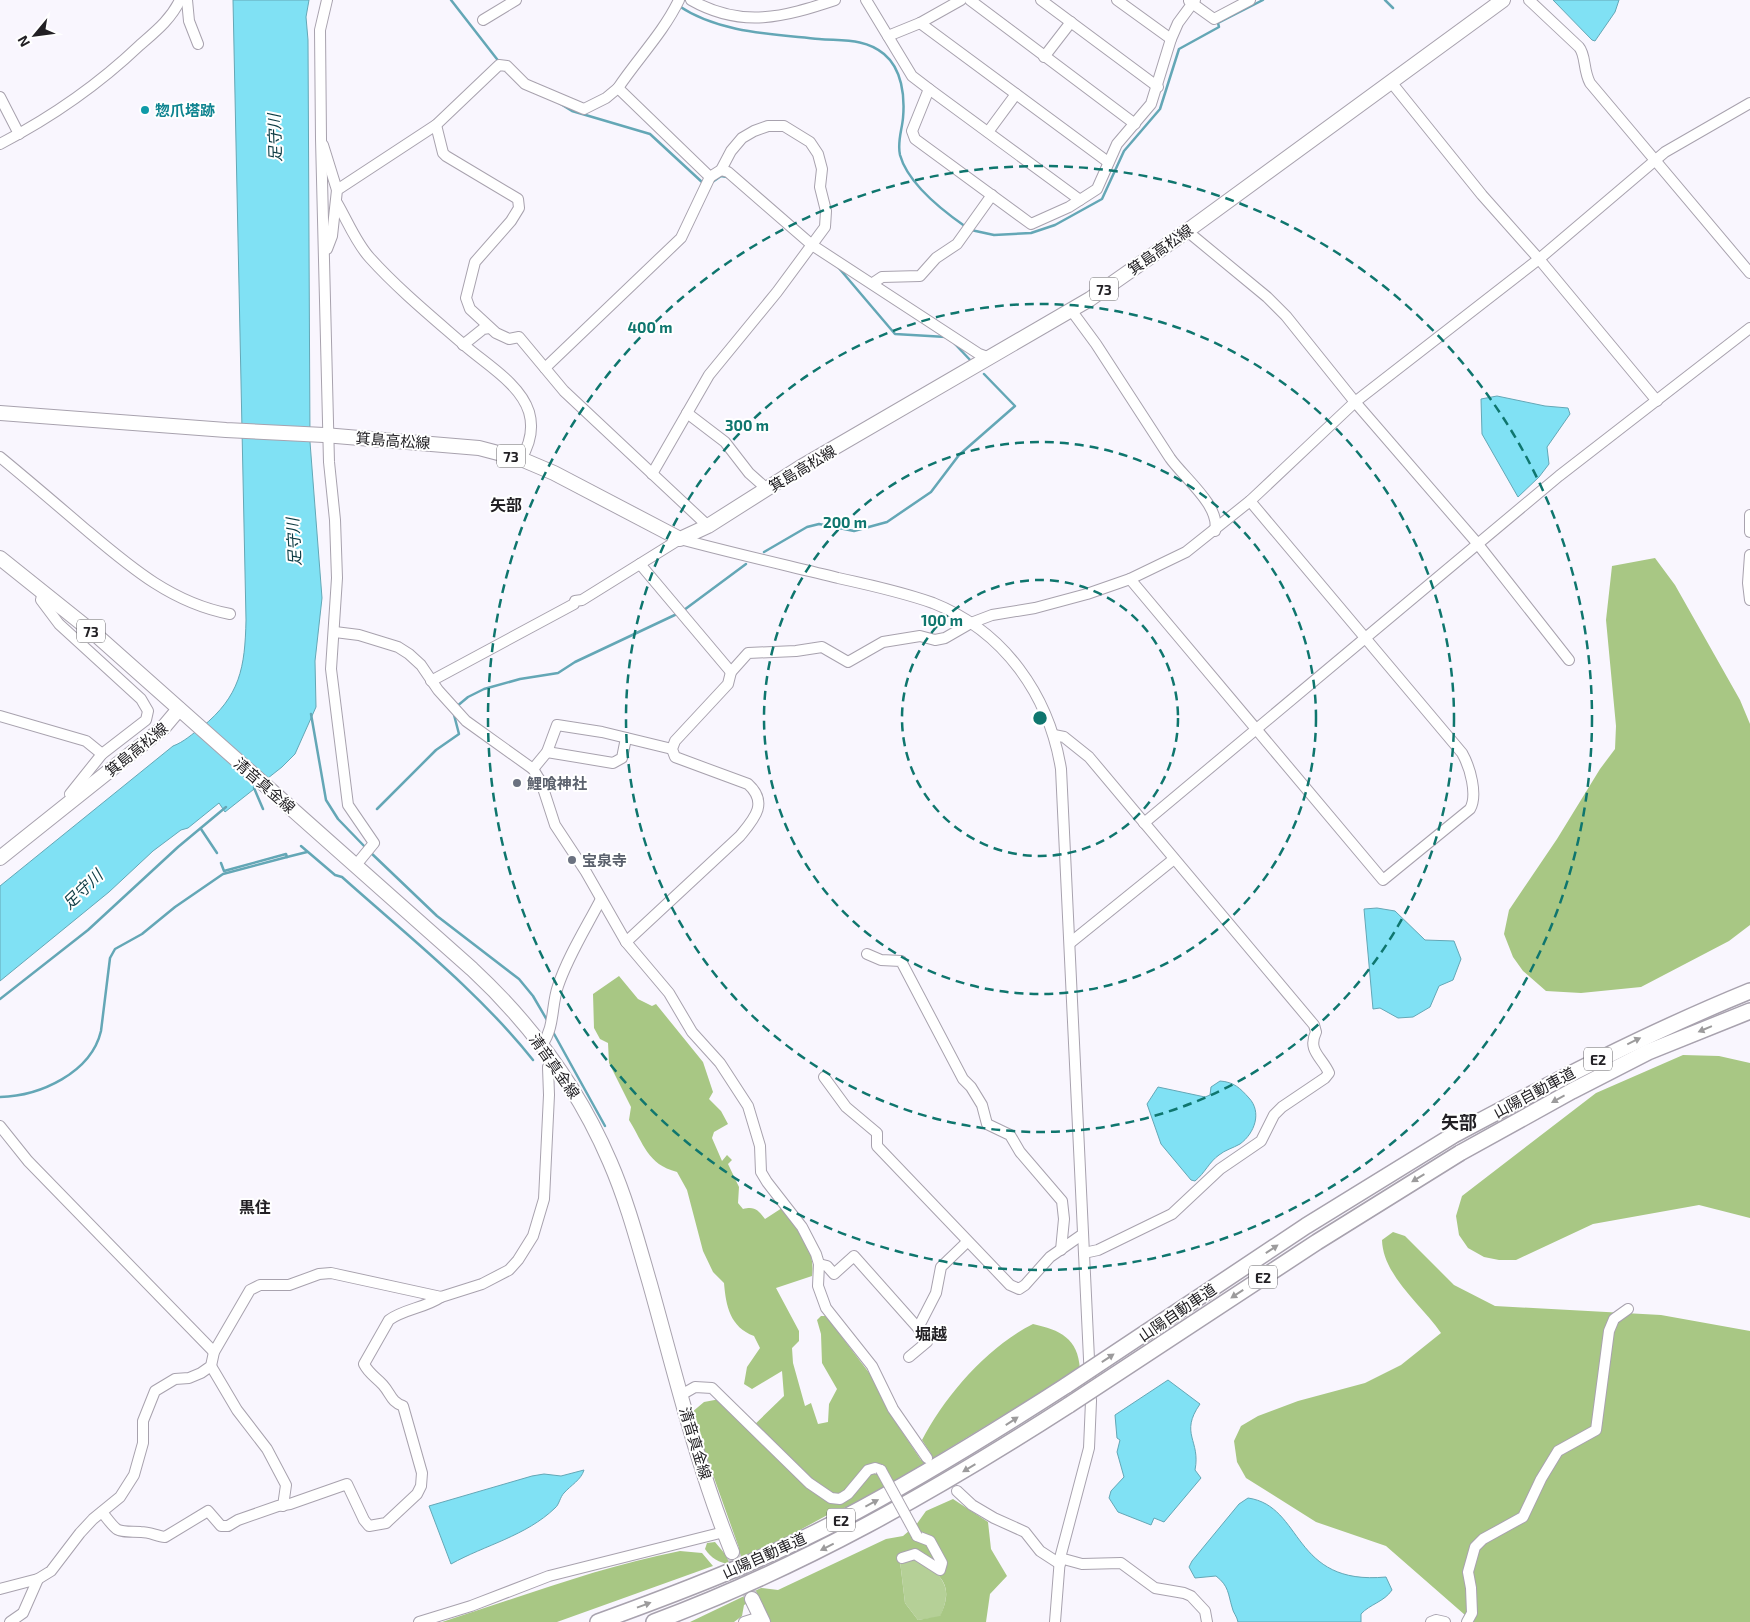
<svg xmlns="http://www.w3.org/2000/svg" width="1750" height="1622" font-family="'Exo 2','Noto Sans JP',sans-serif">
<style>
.green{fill:#b5d097}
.forest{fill:#a8c784;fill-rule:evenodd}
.water{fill:#80e1f4;stroke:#64a7b6}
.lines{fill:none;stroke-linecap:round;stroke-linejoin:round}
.stream{stroke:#64a7b6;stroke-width:2.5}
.major-tunnel{stroke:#cecbd2;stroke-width:14;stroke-dasharray:14 7;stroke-linecap:butt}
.minor-casing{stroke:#a8a2ae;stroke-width:12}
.major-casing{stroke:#a8a2ae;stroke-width:16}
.highway-casing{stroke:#a8a2ae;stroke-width:18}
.minor{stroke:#fff;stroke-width:10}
.major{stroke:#fff;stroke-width:14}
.highway{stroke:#fff;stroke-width:15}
.minor-bridge-casing{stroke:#a8a2ae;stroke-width:12;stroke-linecap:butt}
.highway-bridge-casing{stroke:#a8a2ae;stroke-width:18;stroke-linecap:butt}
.minor-bridge{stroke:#fff;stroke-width:10}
.highway-bridge{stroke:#fff;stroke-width:15}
.oneway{fill:#9c9b9c}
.ring{fill:none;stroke:#0f766e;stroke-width:2.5;stroke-dasharray:9 6}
.culture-dot{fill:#0f9aa8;stroke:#fff;stroke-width:2}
.worship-dot{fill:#6b7280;stroke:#fff;stroke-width:2}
.labels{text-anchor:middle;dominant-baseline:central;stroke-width:4;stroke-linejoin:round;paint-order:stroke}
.shield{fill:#fff;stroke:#646366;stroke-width:1}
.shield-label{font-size:14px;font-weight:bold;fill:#222024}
.culture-label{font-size:15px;font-weight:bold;fill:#0d838f;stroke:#fff;text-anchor:start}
.street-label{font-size:15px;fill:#222024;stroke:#fff}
.worship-label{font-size:15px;font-weight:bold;fill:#5b616d;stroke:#fff;text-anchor:start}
.water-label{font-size:16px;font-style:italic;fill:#0d3c44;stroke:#fff}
.neighbourhood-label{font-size:16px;font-weight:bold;fill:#222024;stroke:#fff}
.quarter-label{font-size:18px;font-weight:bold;fill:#222024;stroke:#fff}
.centre{fill:#0f766e;stroke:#fff;stroke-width:2.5}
.ring-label{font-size:15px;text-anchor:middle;font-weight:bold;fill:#0f766e;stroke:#fff;stroke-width:4;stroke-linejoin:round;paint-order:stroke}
</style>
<rect width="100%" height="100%" fill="#f9f6fe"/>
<path class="green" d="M912,1557C939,1573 956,1583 940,1617L918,1620L905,1603L900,1561Z"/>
<g class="forest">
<path d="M1655,558L1675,585L1740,700L1750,724V925L1729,941L1641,987L1581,993L1546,991L1523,971L1513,957L1504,934L1509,910L1557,839L1600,769L1615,749L1616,726L1606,620L1612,566Z"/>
<path d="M619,976L638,999L652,1006L656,1004L703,1062L713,1092L709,1099L721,1111L728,1124L714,1132L712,1138L722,1161L727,1155L732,1160L728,1164L739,1187L738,1203L743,1209C755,1206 758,1210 765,1219L782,1208C798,1229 816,1248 812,1276L776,1288L799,1331V1341L792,1348L793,1363L805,1406L811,1403L818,1424L828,1422L829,1404L837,1389L822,1363L821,1334L817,1320L821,1316H826L870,1374L891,1415L921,1460L931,1454L922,1440C945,1396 987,1347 1033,1324C1060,1330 1078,1338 1080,1369L902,1477L849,1506L831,1513L789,1536L730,1564C719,1563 711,1558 705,1549L707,1543L715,1542L725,1554L739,1548L691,1413L704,1402L720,1399L750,1429L784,1396L782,1371L752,1389L744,1384L747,1367L760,1348L754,1336C730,1327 726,1306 724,1283L713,1272L703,1251L687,1190L677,1172C647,1164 644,1144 629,1120L631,1107L609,1063L608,1043L600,1039L594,1028L593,994Z"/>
<path d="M1683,1055L1719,1056L1750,1063V1218L1699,1205L1593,1224L1516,1260H1499L1484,1257L1468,1248L1459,1235L1456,1216L1462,1196L1596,1093Z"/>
<path d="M1393,1232L1405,1236L1454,1285L1495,1306L1661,1315L1750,1331V1622H1473L1386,1546L1316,1522L1246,1478L1237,1462L1234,1441L1241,1426L1258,1416L1298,1401L1365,1383L1401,1365L1441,1333C1422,1305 1383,1276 1382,1240Z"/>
<path d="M953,1499L988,1522L991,1549L1007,1576L990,1594L986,1622H768L757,1598L744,1605L742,1616L734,1622H690L761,1588L778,1590L886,1539L903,1536L916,1525L926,1511ZM912,1557C939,1573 956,1583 940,1616L918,1620L905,1603L900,1561Z"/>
<path d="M680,1551L702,1553L713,1566L557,1622H442C521,1597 598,1567 680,1551Z"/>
</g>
<g class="water">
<path d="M233,0H309L306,17L308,40L310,442L322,598L315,661L316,707L295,754L282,767L225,812L219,803L188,828L181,830L153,851L109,892L0,981V886L173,746C184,742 192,734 202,727C240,696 245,668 246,620Z"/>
<path d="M1553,0H1619L1615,12L1595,41L1592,40Z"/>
<path d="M1497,396L1545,406L1568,408L1570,414L1547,447L1549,464L1539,477L1518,497L1482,434L1481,399Z"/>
<path d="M1377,908L1395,911L1425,940L1454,941L1461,959L1453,980L1439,986L1430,1007L1413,1017L1398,1018L1380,1008L1373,1009L1364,909Z"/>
<path d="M1220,1081C1234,1082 1240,1088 1249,1098C1262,1112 1255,1133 1240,1144C1233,1148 1225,1150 1219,1155C1209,1162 1205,1173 1195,1181L1191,1180L1161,1144L1147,1104L1158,1087L1205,1097L1210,1095L1211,1087Z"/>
<path d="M1168,1380L1200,1404C1179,1434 1201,1440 1195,1470L1201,1478L1164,1522L1154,1518L1151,1525L1118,1512L1109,1498L1111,1491L1124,1477L1117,1452L1120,1440L1117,1438L1115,1415Z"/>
<path d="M584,1470C581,1480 571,1485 564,1493C560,1497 559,1505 555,1508C526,1536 485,1545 451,1564L429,1506L532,1476L544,1474L561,1476Z"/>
<path d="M1248,1498C1304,1506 1291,1586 1386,1577L1392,1590C1384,1602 1370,1604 1361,1614V1622H1238C1237,1616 1233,1613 1232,1607C1228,1594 1229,1586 1216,1576L1195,1578L1189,1567L1192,1561L1239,1504Z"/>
</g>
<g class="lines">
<g class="stream">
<path d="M451,0L500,63"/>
<path d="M1385,0L1393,8"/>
<path d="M679,6C719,33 773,34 819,39C842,41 865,38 884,54C902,69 905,96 903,118C902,130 897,142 900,155C908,184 943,211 966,227"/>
<path d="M559,103L572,111L650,134L703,183"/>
<path d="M711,183L721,176L727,177"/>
<path d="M971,230L994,235L1031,233L1055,225L1102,199L1124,151L1160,109L1179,49L1219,27L1218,23L1263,0"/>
<path d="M838,267L895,334L946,337"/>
<path d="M954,343L972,362"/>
<path d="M764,552L807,527L819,524L854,531L887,522L931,492L959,455L1015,406L984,374"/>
<path d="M684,610L746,564"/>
<path d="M456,707L468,697L484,689L520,679L558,673L575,662L679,613"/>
<path d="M311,714L326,800L338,819L366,848"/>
<path d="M254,788L263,809"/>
<path d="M377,809L436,750L459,734L453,711"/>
<path d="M201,829L217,853"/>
<path d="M301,846L335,875L342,877C408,936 478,991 533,1060"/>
<path d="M370,852L437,916L519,979L533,996L547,1020"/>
<path d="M221,863L224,871L286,854L287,857L307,852"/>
<path d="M0,999L88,930L178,847L226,807"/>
<path d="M553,1032L605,1126"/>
<path d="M0,1097C40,1096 91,1073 101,1031L110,958L115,949L142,934L175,907L223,874L287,857"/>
</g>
<path class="major-tunnel" d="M732,1552L752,1599"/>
<g class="minor-casing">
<g id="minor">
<path d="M187,0L189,21L198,44"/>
<path d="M327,0L320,30L321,139L329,462L335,520L337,578L331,669L348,805L374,843L356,865"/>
<path d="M691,0C742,29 784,17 835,0"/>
<path d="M866,0L912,76L929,89L912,131L915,139L1031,224L1069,207L1097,189L1117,144L1151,104L1171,39L1178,23L1195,0"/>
<path d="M970,0L1135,124"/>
<path d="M1041,0L1158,87"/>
<path d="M1117,0L1171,39"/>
<path d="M1529,0L1579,47C1586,55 1583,70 1590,83L1750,273"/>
<path d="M1189,1L1214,19L1250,0"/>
<path d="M483,20L516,0"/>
<path d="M920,23L1108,162"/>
<path d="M888,36L920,23L961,0"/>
<path d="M1044,57L1071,22"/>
<path d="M1391,82L1482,195L1539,259L1657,401"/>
<path d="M618,88C638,58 663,33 679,0"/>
<path d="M929,89L1080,200"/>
<path d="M0,97L19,134"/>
<path d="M436,125L443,153L446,156L518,199L519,208L511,221L475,262L466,298L470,309L496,333L509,339L519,337L564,391L708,526"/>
<path d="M988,132L1016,94"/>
<path d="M0,144C52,117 98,85 140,45C156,31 171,19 180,0"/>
<path d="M323,145L337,190"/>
<path d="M721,170L728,172L812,245L979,354L990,358"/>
<path d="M337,203C347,220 356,243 370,258C398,289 432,317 463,344C484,363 520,383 529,412C534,429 530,444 521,459"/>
<path d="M1187,231L1267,297L1286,316L1355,402L1477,543L1569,660"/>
<path d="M327,249L332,236L337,190L436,125L499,65L507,66L525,84L584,109L606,98L618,88L710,177"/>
<path d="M873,283L882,277L920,276L936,258L957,244L992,195"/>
<path d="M1071,310L1096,344L1170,458C1184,478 1221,506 1215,531"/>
<path d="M463,345L483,329L489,328"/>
<path d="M545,368L681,238L710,177L721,170L731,151L742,138L754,131L768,126H784L810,142L818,154L822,169L820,187L826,211L825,227L777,292L709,375L652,474"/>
<path d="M687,413L725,442L749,473L767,489"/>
<path d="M0,457C28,480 56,504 84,528C129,566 171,603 230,614"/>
<path d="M1750,515V532"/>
<path d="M1750,555L1748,583L1750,600"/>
<path d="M640,564L731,672"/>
<path d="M1130,579L1383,880L1470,809C1478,795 1470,767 1462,753L1250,501"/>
<path d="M43,592L41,600L59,624L141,699L148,711L146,720L102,754L70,794L75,799"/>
<path d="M335,632L359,635L398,647L409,654L421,665L438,690L466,721L533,769L541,782L555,825L586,872L626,942L669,993L692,1032L720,1063L748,1106L760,1146L761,1172L767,1182L802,1227L816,1254L819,1264L818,1286L826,1308L872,1366L893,1409L927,1458"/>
<path d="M431,681L574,604L575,601L582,600L680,539C732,553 785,565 838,578C870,585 902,592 933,603C1004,631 1049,695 1061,769L1091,1401L1089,1448L1060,1558L1055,1622"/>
<path d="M0,716L86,741L102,754"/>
<path d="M1054,735L1064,737L1089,757L1314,1025L1316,1032C1307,1051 1322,1057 1329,1073L1325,1078L1282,1107L1274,1115L1261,1141L1220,1169L1172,1214L1098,1250L1084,1253"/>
<path d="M547,752L613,763L622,758L626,738"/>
<path d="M533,769L547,752L557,725L602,732L672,749"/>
<path d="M1144,823L1559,476L1750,328"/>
<path d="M626,942L740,836C754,819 769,803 748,784L675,757L672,749L675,741L728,684L731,672L748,653L796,651L822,647L848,662L883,642L920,636L935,640L945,638L971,623L992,615L1035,608L1087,594L1130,579L1186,552L1250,501L1355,402L1539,259L1665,152L1750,103"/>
<path d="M1070,943L1174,859"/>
<path d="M867,954L881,960L901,961L963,1079L971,1087L982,1105L987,1124L1010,1135L1020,1152L1062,1201L1064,1219L1061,1250"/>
<path d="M542,1045C555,1027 551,1006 558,986C568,956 586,928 601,899"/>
<path d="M824,1077L846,1107L877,1133V1146L1010,1285L1019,1289L1025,1285L1050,1257L1083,1234"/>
<path d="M0,1126L28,1161L214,1352"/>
<path d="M819,1264L827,1266L834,1274L854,1256L918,1328L927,1342L909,1357"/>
<path d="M918,1328L936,1293L941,1267L967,1242"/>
<path d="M211,1366L237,1410L267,1449L286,1485L283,1506"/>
<path d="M681,1395L695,1387L712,1388L809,1483L831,1498L840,1499L848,1494L868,1470L875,1468L881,1470"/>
<path d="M957,1491L972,1505L994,1518L1025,1532L1040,1551L1060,1564"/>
<path d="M102,1512C119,1534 115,1531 141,1532C149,1532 157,1536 165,1537L208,1511L221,1526H228L238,1520L278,1506L290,1504L347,1484L364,1520L369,1526L386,1523L417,1494L421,1486L422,1473L403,1406C391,1402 391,1394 383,1385C376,1377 369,1374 364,1364L389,1320C404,1309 425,1308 441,1297"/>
<path d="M902,1558L915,1554L940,1570L942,1563L930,1541L917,1536"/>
<path d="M1060,1558L1082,1564L1121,1563L1155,1588L1184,1593L1191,1596L1205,1611L1207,1622"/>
<path d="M0,1589L38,1579L51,1571L80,1533L93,1519L120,1497L134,1475L143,1443V1421L155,1391L175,1379L189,1378L201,1373L211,1366L214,1352L250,1290L260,1285H289L319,1274L331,1273L441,1297L482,1284L509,1270L518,1260L533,1236L544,1199L549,1095L548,1067L554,1062"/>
<path d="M10,1622L23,1613L38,1579"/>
<path d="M419,1622L471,1606L549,1576L724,1532"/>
<path d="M744,1622L760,1617"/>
<path d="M1431,1622L1436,1620L1445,1622"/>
<path d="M1467,1622L1472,1613L1471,1588L1468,1572L1475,1547L1483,1539L1523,1517L1541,1479L1558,1451L1596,1430L1609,1331L1614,1319L1628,1309"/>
</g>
</g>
<g class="major-casing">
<g id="major">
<path d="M0,413L226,430L324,435L479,448L521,459L554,473L680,539L708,526L801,467L1090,299L1187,231L1503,0"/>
<path d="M0,558L95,634L472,969C531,1024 578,1087 610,1162C627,1201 638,1243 650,1284C675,1373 697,1466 732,1552"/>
<path d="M0,858L163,728L179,709"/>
<path d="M752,1599L763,1622"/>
</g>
</g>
<g class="highway-casing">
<g id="highway">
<path d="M1452,1136C1549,1084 1647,1033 1750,991"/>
<path d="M1460,1153L1572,1091L1648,1052L1750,1011"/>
<path d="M598,1622C681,1592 764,1560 842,1519C920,1478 994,1432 1067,1385"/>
<path d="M654,1622C802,1567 937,1490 1069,1405"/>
</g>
</g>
<use href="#minor" class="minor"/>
<use href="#major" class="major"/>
<use href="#highway" class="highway"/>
<g class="minor-bridge-casing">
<path id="minor-bridge" d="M881,1470L917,1536"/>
</g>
<g class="highway-bridge-casing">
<g id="highway-bridge">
<path d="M1067,1385L1306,1226L1452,1136"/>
<path d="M1069,1405L1317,1242L1460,1153"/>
</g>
</g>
<use href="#minor-bridge" class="minor-bridge"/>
<use href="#highway-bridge" class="highway-bridge"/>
</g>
<defs><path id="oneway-solid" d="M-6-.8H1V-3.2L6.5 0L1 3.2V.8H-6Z" transform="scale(1.25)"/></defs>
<g class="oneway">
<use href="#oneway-solid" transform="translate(1705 1029) rotate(157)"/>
<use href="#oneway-solid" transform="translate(1634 1041) rotate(-26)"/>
<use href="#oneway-solid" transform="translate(1558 1099) rotate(151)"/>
<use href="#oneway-solid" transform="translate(1418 1178) rotate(149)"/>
<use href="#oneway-solid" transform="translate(1272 1249) rotate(-34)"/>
<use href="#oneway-solid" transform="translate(1237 1294) rotate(147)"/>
<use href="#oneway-solid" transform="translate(1108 1358) rotate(-34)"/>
<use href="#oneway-solid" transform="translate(1012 1421) rotate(-33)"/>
<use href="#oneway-solid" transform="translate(969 1468) rotate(149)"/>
<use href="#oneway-solid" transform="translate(872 1503) rotate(-28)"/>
<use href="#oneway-solid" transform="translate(827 1547) rotate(153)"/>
<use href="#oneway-solid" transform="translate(644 1605) rotate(-20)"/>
</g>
<g class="ring">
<circle cx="1040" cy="718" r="138"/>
<circle cx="1040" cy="718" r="276"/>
<circle cx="1040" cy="718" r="414"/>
<circle cx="1040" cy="718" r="552"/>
</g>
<circle class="culture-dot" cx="145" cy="110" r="5"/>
<g class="worship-dot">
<circle cx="517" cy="783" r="5"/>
<circle cx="572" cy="860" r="5"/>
</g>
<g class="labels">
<g class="shield">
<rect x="1090" y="277.5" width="28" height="23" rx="4"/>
<rect x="497" y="444.5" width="28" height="23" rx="4"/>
<rect x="77" y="619.5" width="28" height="23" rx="4"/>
<rect x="1584" y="1047.5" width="28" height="23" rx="4"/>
<rect x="1249" y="1265.5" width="28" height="23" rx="4"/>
<rect x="827" y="1508.5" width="28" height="23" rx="4"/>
</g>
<g class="shield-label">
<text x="1104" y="289">73</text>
<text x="511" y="456">73</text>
<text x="91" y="631">73</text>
<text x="1598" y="1059">E2</text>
<text x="1263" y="1277">E2</text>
<text x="841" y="1520">E2</text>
</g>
<g class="culture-label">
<text x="155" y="110">惣爪塔跡</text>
</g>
<g class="street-label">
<text transform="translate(1160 249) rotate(-35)">箕島高松線</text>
<text transform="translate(393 440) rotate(4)">箕島高松線</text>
<text transform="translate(802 468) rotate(-31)">箕島高松線</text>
<text transform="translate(136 749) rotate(-39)">箕島高松線</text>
<text transform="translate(265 785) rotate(41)">清音真金線</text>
<text transform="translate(555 1066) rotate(55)">清音真金線</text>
<text transform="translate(1534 1092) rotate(-28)">山陽自動車道</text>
<text transform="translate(1177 1312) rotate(-34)">山陽自動車道</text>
<text transform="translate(696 1443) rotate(73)">清音真金線</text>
<text transform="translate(764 1555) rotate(-24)">山陽自動車道</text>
</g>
<g class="worship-label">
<text x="527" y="783">鯉喰神社</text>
<text x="582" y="860">宝泉寺</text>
</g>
<g class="water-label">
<text transform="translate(274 138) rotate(-92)">足守川</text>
<text transform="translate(293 542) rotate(-93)">足守川</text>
<text transform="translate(82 889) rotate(-44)">足守川</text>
</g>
<g class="neighbourhood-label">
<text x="506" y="504">矢部</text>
<text x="255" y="1206">黒住</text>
<text x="931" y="1333">堀越</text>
</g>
<g class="quarter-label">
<text x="1459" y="1122">矢部</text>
</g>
</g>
<circle cx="1040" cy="718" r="8" class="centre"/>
<g class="ring-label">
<text x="650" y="333">400 m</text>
<text x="747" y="431">300 m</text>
<text x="845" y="528">200 m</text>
<text x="942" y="626">100 m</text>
</g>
<g transform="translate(35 35) rotate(241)" stroke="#ffffff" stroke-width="4" paint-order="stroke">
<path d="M0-4L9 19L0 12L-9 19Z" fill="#222024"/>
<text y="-8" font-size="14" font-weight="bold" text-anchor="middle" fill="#222024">N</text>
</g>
</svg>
